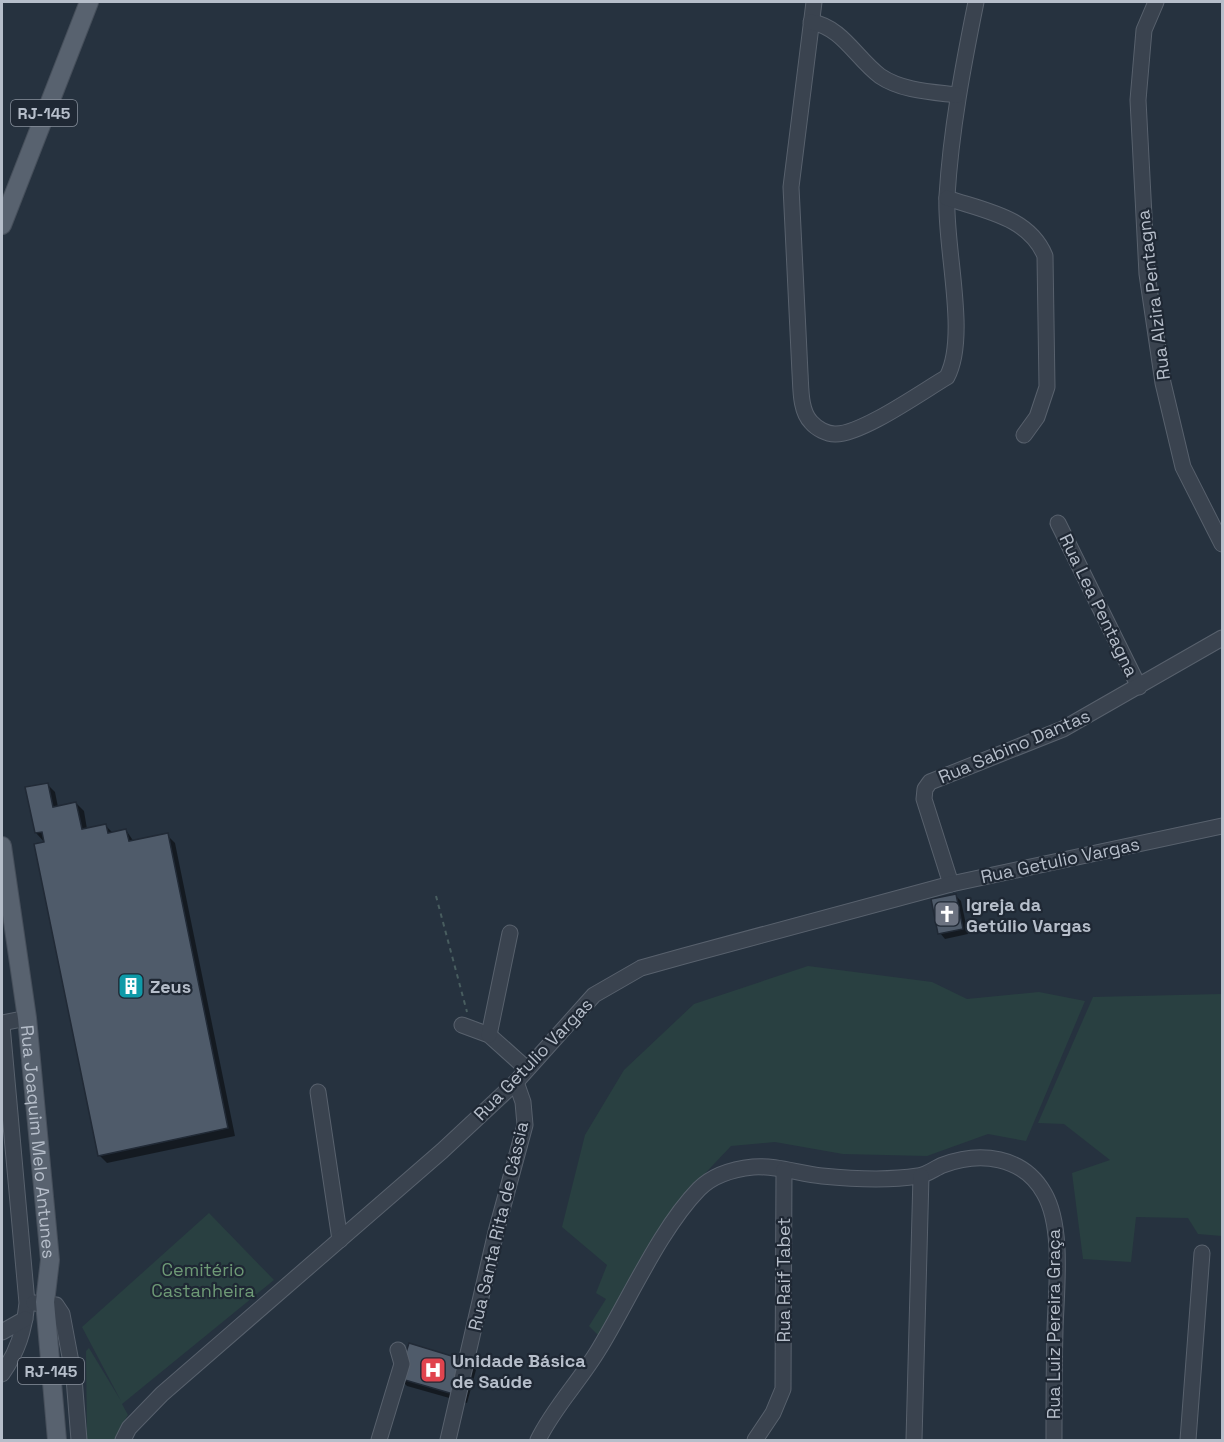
<svg xmlns="http://www.w3.org/2000/svg" width="1224" height="1442" font-family="'Space Grotesk',sans-serif">
<style>
.green{fill:#294041}
.shadow{fill:#0007}
.building{fill:#4f5b6a;stroke:#212a36;stroke-width:1.5}
.lines{fill:none;stroke-linecap:round;stroke-linejoin:round}
.minor-casing{stroke:#58616d;stroke-width:17}
.major-casing{stroke:#464f5b;stroke-width:20}
.path{stroke:#485d5f;stroke-width:2;stroke-dasharray:4.5 4.5;stroke-linecap:butt}
.minor{stroke:#3a434f;stroke-width:15}
.major{stroke:#58626f;stroke-width:18}
.labels{text-anchor:middle;dominant-baseline:central;stroke-width:4.5;stroke-linejoin:round;paint-order:stroke}
.shield{fill:#1f2834;stroke:#89919d;stroke-width:1.5}
.shield-label{font-size:16px;font-weight:bold;fill:#b6beca}
.street-label{font-size:18px;fill:#b6beca;stroke:#1f2834}
.poi-label{font-size:18px;font-weight:bold;fill:#b6beca;stroke:#1f2834;text-anchor:start}
.park-label{font-size:18px;fill:#6e9a76;stroke:#1f2834}
</style>
<rect width="100%" height="100%" fill="#26323f"/>
<g class="green">
<path d="M808,966L932,982L967,999L1039,992L1085,1001L1026,1141L988,1134L927,1156L843,1154L775,1142L731,1146L677,1203L600,1337L589,1326L606,1299L596,1293L607,1265L562,1227L585,1135L624,1070L694,1004Z"/>
<path d="M1222,994V1236L1198,1234L1188,1218L1136,1217L1131,1262L1083,1259L1072,1173L1110,1160L1064,1124L1038,1123L1093,997Z"/>
<path d="M209,1213L274,1280L122,1404L128,1415L120,1428L119,1440H87L86,1351L89,1348L121,1401L82,1327Z"/>
</g>
<g class="shadow">
<path d="M47,784L55,792L58,807L76,803L84,811L87,829L106,826L113,833L126,830L134,842L167,835L175,843L235,1136L107,1163L99,1155L46,844L36,833Z"/>
<path d="M955,895L961,901L968,934L945,939L940,933Z"/>
<path d="M468,1362L476,1370L467,1403L407,1386L399,1378Z"/>
</g>
<g class="building">
<path d="M48,783L53,807L76,802L82,829L106,824L108,833L126,829L129,841L168,833L228,1128L98,1156L34,844L44,842L42,832L35,833L25,787Z"/>
<path d="M956,894L963,929L938,934L931,899Z"/>
<path d="M409,1343L468,1361L460,1396L398,1378Z"/>
</g>
<g class="lines">
<g class="minor-casing">
<g id="minor">
<path d="M814,2L791,187L800,373C801,388 800,411 811,422C817,429 827,434 835,434C861,435 923,391 947,377C969,336 944,245 947,196C951,130 963,66 976,2"/>
<path d="M1156,2L1144,30L1138,100L1147,274L1163,383L1183,467L1222,544"/>
<path d="M811,22C842,27 856,58 880,76C902,91 932,92 957,95"/>
<path d="M947,198C985,211 1029,217 1045,256L1047,387L1037,417L1024,435"/>
<path d="M1058,523L1139,687"/>
<path d="M951,884L924,799L925,789L930,782L1063,729L1222,638"/>
<path d="M2,1023L27,1018"/>
<path d="M2,1025L27,1303C24,1331 18,1351 2,1374"/>
<path d="M462,1025L489,1035L527,1069"/>
<path d="M489,1035L510,933"/>
<path d="M318,1092L340,1240"/>
<path d="M34,1303L56,1305L62,1314L74,1378L79,1440"/>
<path d="M2,1332L25,1319"/>
<path d="M123,1440L129,1428L162,1394L442,1151L516,1082L594,995L641,968L684,956L951,884L1222,826"/>
<path d="M379,1440L402,1364L398,1350"/>
<path d="M448,1440L496,1232L525,1125L523,1102L516,1082"/>
<path d="M538,1440C554,1407 580,1381 599,1349C629,1300 660,1229 699,1189C713,1175 734,1169 753,1167C776,1165 800,1174 822,1176C853,1179 887,1181 918,1176C927,1175 935,1168 943,1165C980,1151 1023,1156 1044,1193C1064,1227 1056,1291 1055,1330C1054,1367 1054,1404 1054,1440"/>
<path d="M755,1440L773,1413L783,1389L784,1170"/>
<path d="M914,1440L921,1176"/>
<path d="M1188,1440L1202,1253"/>
</g>
</g>
<g class="major-casing">
<g id="major">
<path d="M2,225L89,2"/>
<path id="s1" d="M2,846L27,1018L50,1260L45,1302L57,1440"/>
</g>
</g>
<path class="path" d="M436,896L467,1012"/>
<use href="#minor" class="minor"/>
<use href="#major" class="major"/>
</g>
<defs>
<g id="church-square" transform="scale(1.35)"><rect x="-9" y="-9" width="18" height="18" rx="4" fill="#6b7280" stroke="#1f2834"/><path d="M-1.2-6h2.4v3.5h3.3v2.4h-3.3V6h-2.4V-.1h-3.3v-2.4h3.3Z" fill="#fff"/></g>
<g id="building-square" transform="scale(1.35)"><rect x="-9" y="-9" width="18" height="18" rx="4" fill="#0f9aa8" stroke="#1f2834"/><path d="M-4-6H4V6H1V3H-1V6H-4ZM-2.5-4.3h1.7v1.8h-1.7ZM.8-4.3h1.7v1.8H.8ZM-2.5-1h1.7V.8h-1.7ZM.8-1h1.7V.8H.8Z" fill="#fff"/></g>
<g id="hospital-square" transform="scale(1.35)"><rect x="-9" y="-9" width="18" height="18" rx="4" fill="#e0444e" stroke="#1f2834"/><path d="M-5-5h3v3.5h4V-5h3V5h-3V1.5h-4V5h-3Z" fill="#fff"/></g>
</defs>
<g fill-rule="evenodd">
<use href="#church-square" x="947" y="914"/>
<use href="#building-square" x="131" y="986"/>
<use href="#hospital-square" x="433" y="1370"/>
</g>
<g class="labels">
<g class="shield">
<rect x="11" y="100" width="66" height="26" rx="4.5"/>
<rect x="18" y="1358" width="66" height="26" rx="4.5"/>
</g>
<g class="shield-label">
<text x="44" y="113">RJ-145</text>
<text x="51" y="1371">RJ-145</text>
</g>
<g class="street-label">
<text transform="translate(1153 295) rotate(-97)">Rua Alzira Pentagna</text>
<text transform="translate(1099 605) rotate(64)">Rua Lea Pentagna</text>
<text transform="translate(1014 746) rotate(-23)">Rua Sabino Dantas</text>
<text transform="translate(1060 860) rotate(-12)">Rua Getulio Vargas</text>
<text transform="translate(533 1059) rotate(-46)">Rua Getulio Vargas</text>
<text stroke="none"><textPath href="#s1" startOffset="298">Rua Joaquim Melo Antunes</textPath></text>
<text transform="translate(498 1226) rotate(-77)">Rua Santa Rita de Cássia</text>
<text transform="translate(783 1280) rotate(-90)">Rua Raif Tabet</text>
<text transform="translate(1053 1324) rotate(-90)">Rua Luiz Pereira Graça</text>
</g>
<g class="poi-label">
<text x="966" y="904">Igreja da<tspan x="966" dy="21">Getúlio Vargas</tspan></text>
<text x="150" y="986">Zeus</text>
<text x="452" y="1360">Unidade Básica<tspan x="452" dy="21">de Saúde</tspan></text>
</g>
<g class="park-label">
<text x="203" y="1269">Cemitério<tspan x="203" dy="21">Castanheira</tspan></text>
</g>
</g>
<rect width="1224" height="1442" fill="none" stroke="#b6beca" stroke-width="6"/>
</svg>
